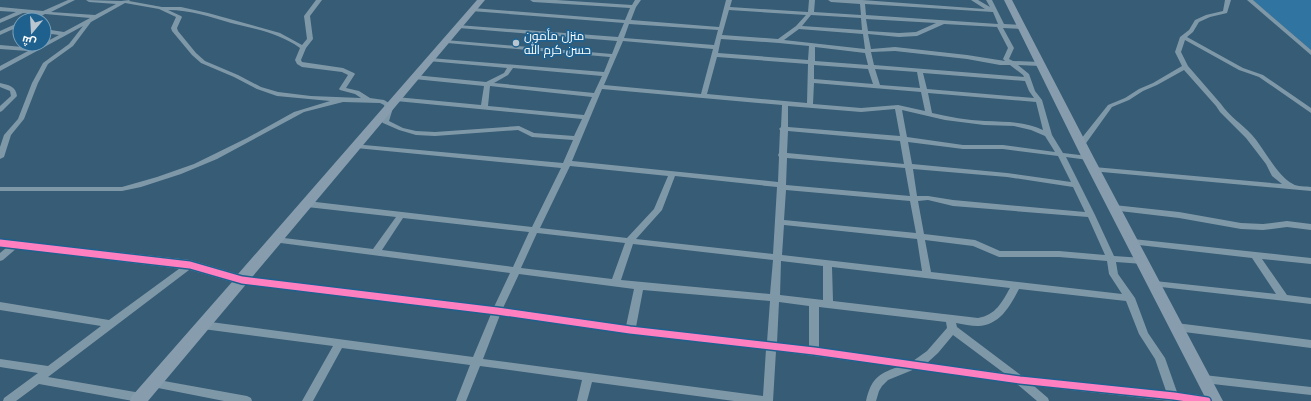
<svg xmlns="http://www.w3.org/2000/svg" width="1311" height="401" font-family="Jost,Cairo,sans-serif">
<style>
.green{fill:#3075a2}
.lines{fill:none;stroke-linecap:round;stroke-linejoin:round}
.street{fill:#7f98a8;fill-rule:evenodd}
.secondary{fill:#879dad;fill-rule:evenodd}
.cycleway-casing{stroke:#1e608e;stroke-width:10}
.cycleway{stroke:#ff80c0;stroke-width:7}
.poi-dot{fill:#b9c6cf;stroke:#1e608e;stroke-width:1.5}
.labels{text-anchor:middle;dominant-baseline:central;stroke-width:3.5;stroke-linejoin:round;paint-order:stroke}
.far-poi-label{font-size:12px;fill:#fff;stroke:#1e608e;text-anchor:start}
</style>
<rect width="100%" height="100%" fill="#375c75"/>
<path class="green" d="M1253,0H1311V50Z"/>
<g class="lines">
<g class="street">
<path d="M68,0H75L51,12L95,15L116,4L89,2L86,0L121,1L130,0L129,1L162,7H181L208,13L280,33L302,45L307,39L304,16L316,0H322L310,16L313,39L306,48L301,60L302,62L343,68L354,73L355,74L346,88L359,91L370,98L384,100L389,103L393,108L389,121L403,128L416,131L435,132L519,126L534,133L574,136L582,119L396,101L393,99L396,97L481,105L484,86L414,79L411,77L414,75L486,82L504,73L507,68L428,61L427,60L430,58L604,72L610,57L447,43L445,42V40L612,54L617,41L459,28L456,26L457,25L618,37L624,23L471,11L470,10L473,8L625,20L630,8L533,2L530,0H556L632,5L635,0H641L636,7L631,20L719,27L726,0H732L730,7L808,12L809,0H815L814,12L861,15L860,4L831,2L828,0H862L985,9L971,0H978L990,7L986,0H992L1004,24L1022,25L1025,27L1022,29L1003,28L1014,48L1009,59L1013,61L1040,62L1043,64L1040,66L1018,65L1029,74L1035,91L1042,100L1052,135L1063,153L1088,156L1092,158L1088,160L1066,157L1095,215L1114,256L1143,258L1146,259L1147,261L1146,263L1143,264L1116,262L1118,274L1135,298L1148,333L1165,358L1177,392L1207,396L1211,398L1212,401H1171L1034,386L1048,398L1049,401H1037L1017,384L915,369L888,380L882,386L879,391L876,401H866C871,380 877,374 898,367L776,351L773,401H734L592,382L587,401H577L582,380L480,366L466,401H456L470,365L342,348L313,401H302L333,346L203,329L200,328L198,325L200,322L203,321L473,357L491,314L242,283L239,282L237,280L239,278L242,277L494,307L510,273L273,242L272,240L276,237L373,249L396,217L307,207L304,206L303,204L304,202L307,201L532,227L561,168L356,148L352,146L353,144L563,163L573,140L532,137L518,130L435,136L416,135L399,130L383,123L382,122L386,110L384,105L380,103L343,102L304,112L217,159L181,174L141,187L122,191H0V187H122L157,177L194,164L247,138L294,112L330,101L277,96L257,89L234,77L201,63L192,55L172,31L171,28L176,17L159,9L125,3L91,22L73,46L48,64L38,83L24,119L11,135L4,157L0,159V147L4,135L18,119L32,83L43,63L69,44L83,26L0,71V66L28,51L0,49V45L34,48L44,44V43L59,35L44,33V29L64,32L90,18L45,14L33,20H25L37,14L23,13L0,23V19L16,12L0,11V7L43,11ZM865,4L993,12L998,24L866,15ZM168,10C190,10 211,17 231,23C255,29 279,33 300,48L295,60L297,64L302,67L342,72L348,75L339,89L340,90L355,94L361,98L311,96L278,92L261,87L238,75L205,61L196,53L178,31L177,28L182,17L181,16ZM729,10L806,15L796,26L778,39L722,35ZM811,15L861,18L862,30L802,26ZM866,19L936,23L916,32L899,33L868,31ZM629,24L718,30L714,45L624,38ZM944,24L997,27L1008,48L1003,59L1005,61L967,55L895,47L871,49L868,34L899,37L917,36ZM799,29L863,34L865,49L784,40ZM721,39L779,43L809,46L808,60L718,53ZM623,41L713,49L701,94L604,85ZM815,47L865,53L868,65L815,61ZM895,51L967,59L1000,65H1010L1023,75L1024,77L874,65L871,52ZM717,57L808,64L807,103L707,94ZM814,65L868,69L873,84L814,79ZM513,68L602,76L594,93L494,83L508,75ZM875,69L917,72L920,88L880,85ZM923,73L1025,81L1029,91L1034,98L927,89ZM814,83L921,92L925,111L898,105L861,108L813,104ZM490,86L592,97L584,115L488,106ZM602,89L782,105L781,127L779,129L780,130L779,153L778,155L779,157L778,182L572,161ZM928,93L1036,102L1043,130C1024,121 1005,122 985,121C967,120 949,117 932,113ZM788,106L861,112L895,109L900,136L788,127ZM902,110L945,120L984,125L1014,126L1031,130L1045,136L1055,152L1003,145H963L907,137ZM788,131L900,141L904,164L787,153ZM908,142L963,149H1003L1058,156L1071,182L1007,173L912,164ZM787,158L905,168L910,196L786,185ZM570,166L668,176L654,209L627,238L540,228ZM913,169L1007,177L1073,187L1085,212L953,200L928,196H917ZM675,176L777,187L773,254L636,239L662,210ZM786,190L910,201L916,233L784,220ZM928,200L953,206L1088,217L1105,255L1059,251H1000L975,240L924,234L918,201ZM403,218L529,232L513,267L382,250ZM784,225L917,239L922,271L782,255ZM537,233L625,243L612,279L521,268ZM925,240L973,246L999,257H1059L1107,261L1109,274L1122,294L931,272ZM633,244L773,260L770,294L621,280ZM781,261L823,266V300L780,295ZM832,267L1010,288C1002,302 996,315 978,318L833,301ZM519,274L634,289L626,326L503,308ZM1019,289L1126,301L1139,334L1155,359L1166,391L1022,376L957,327L956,323C963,324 971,326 978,326C1000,325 1010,306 1019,289ZM643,290L770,301L767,342L636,327ZM779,302L809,306V346L777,343ZM819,307L946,322L947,328L927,351L913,361L819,348ZM500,315L630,334L766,349L763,396L483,359ZM953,335L1004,373L927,363L938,353Z"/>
<path d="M1225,0H1231L1227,13L1210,17L1199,22L1193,32L1187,37L1243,68L1263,75L1311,108V113L1259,77L1239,70L1185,40L1181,52L1188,66L1221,104C1229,116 1242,124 1252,135C1264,148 1277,176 1293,184C1297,187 1306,186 1311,187V191L1091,171L1090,169L1091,167H1094L1282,184L1272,176L1266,164L1246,138L1220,112L1216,106L1184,70L1157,85L1143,91L1129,100L1112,107L1084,146H1081L1077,144L1108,105L1125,98L1139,89L1153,83L1182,66L1175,52L1180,37L1189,30L1195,20L1206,15L1223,11Z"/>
<path d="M1247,0H1253L1311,50V55Z"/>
<path d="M20,22V26L0,35V31Z"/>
<path d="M0,83C8,85 16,86 17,96L2,111L0,112V106L11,96L10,91L0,87Z"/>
<path d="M1114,205L1179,212L1241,223L1263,224L1287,221L1311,224V230L1287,227L1263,230L1241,229L1179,218L1111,210L1110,208Z"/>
<path d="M1133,239L1311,258V264L1262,259L1287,295L1311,298V304L1152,286L1150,284L1152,282L1155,281L1276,294L1252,258L1130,244L1129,242L1130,240Z"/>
<path d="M15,242L19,245L18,247L3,260L0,261V253L12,243Z"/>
<path d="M190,262L193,263L194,265L193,267L48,377L141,393L145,395L146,398L145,401H133L39,384L16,401H3L4,398L38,373L0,367V359L48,366L101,326L0,310V302L109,320L187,263Z"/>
<path d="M1176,323L1311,340V348L1176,331L1173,330L1171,327L1173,324Z"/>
<path d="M1204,375L1311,387V395L1204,383L1200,382L1199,379L1200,376Z"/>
<path d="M153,379L247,396L251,398L252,401H224L153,387L149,386L148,383L149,380Z"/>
</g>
<g class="secondary">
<path d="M477,0H485L148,401H130L132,396L232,282L190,270L0,247V239L190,260L238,274Z"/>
<path d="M1004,0H1012L1094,158L1223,401H1207L1082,158Z"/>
</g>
<g class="cycleway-casing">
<path id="cycleway" d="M0,243L190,265L242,280L497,311L630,330L814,351L1020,380L1174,396L1207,401"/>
</g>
<use href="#cycleway" class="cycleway"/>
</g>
<circle class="poi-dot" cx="516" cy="43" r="4"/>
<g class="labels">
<g class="far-poi-label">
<text x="524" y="36">منزل مأمون<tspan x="524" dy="14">حسن كرم الله</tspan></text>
</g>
</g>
<g transform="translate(32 32) rotate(198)"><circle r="19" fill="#1e608e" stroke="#78a0bb"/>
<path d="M0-3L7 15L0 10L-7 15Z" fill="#b9c6cf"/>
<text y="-6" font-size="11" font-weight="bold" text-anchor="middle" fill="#ffffff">ش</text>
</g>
</svg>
